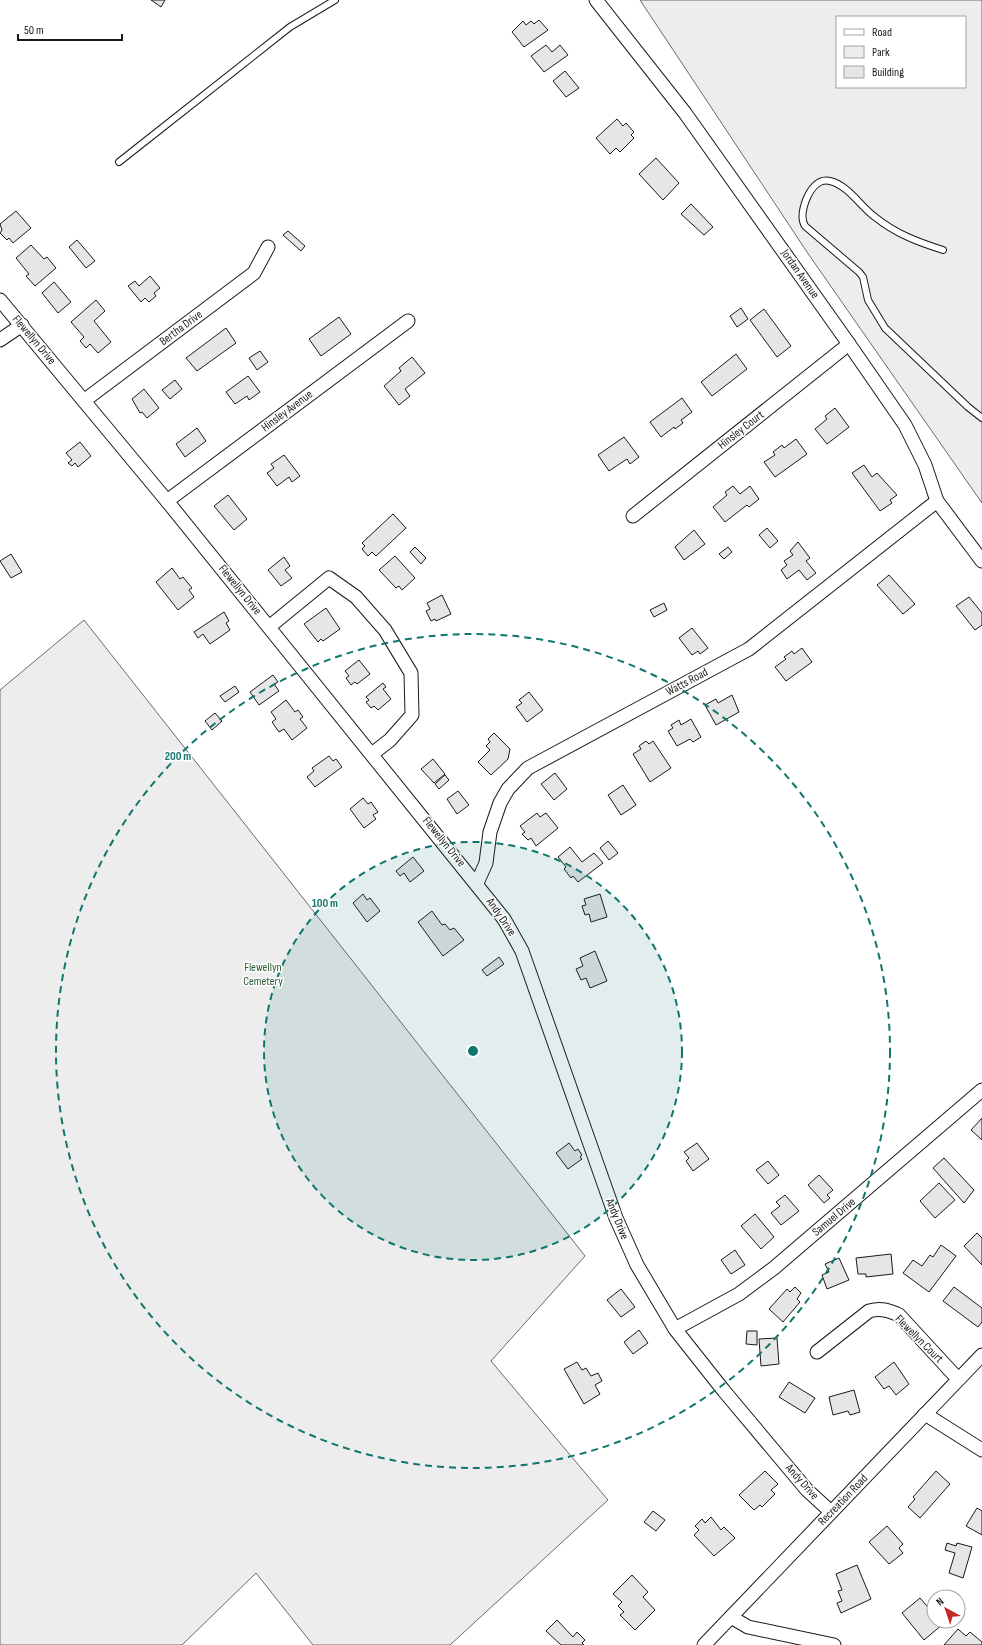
<svg xmlns="http://www.w3.org/2000/svg" width="982" height="1645" font-family="'Sofia Sans Condensed',sans-serif">
<style>
.green{fill:#ededed;stroke:#6a6a6a;fill-rule:evenodd}
.building{fill:#e6e6e6;stroke:#1a1a1a}
.lines{fill:none;stroke-linecap:round;stroke-linejoin:round}
.lane-casing{stroke:#1a1a1a;stroke-width:8}
.street-casing{stroke:#1a1a1a;stroke-width:15}
.lane{stroke:#fff;stroke-width:6}
.street{stroke:#fff;stroke-width:13}
.ring{fill:none;stroke:#0f766e;stroke-width:2;stroke-dasharray:7 5}
.labels{text-anchor:middle;dominant-baseline:central;stroke-width:3;stroke-linejoin:round;paint-order:stroke}
.street-label{font-size:12px;fill:#1a1a1a;stroke:#fff}
.park-label{font-size:12px;fill:#2b5a34;stroke:#fff}
.centre{fill:#0f766e;stroke:#fff;stroke-width:2}
.ring-label{font-size:12px;text-anchor:middle;font-weight:bold;fill:#0f766e;stroke:#fff;stroke-width:3;stroke-linejoin:round;paint-order:stroke}
</style>
<rect width="100%" height="100%" fill="#fff"/>
<g class="green">
<path d="M640,0H982V503L809,255ZM837,17H965V87H837Z"/>
<path d="M84,620L585,1256L491,1361L608,1500L450,1645H313L256,1573L182,1645H0V690Z"/>
</g>
<g class="building">
<path d="M151,0H165L161,7Z"/>
<path d="M539,20L548,30L524,47L512,32L523,21L526,25L531,21L534,24Z"/>
<path d="M546,45L552,52L560,45L568,55L544,72L531,56Z"/>
<path d="M565,71L579,88L566,97L553,81Z"/>
<path d="M617,119L623,126L626,123L634,132L631,135L634,138L620,152L616,148L610,154L596,138Z"/>
<path d="M656,158L679,183L663,200L639,174Z"/>
<path d="M691,204L713,227L704,235L681,214Z"/>
<path d="M16,211L31,228L13,243L9,238L7,240L0,233L2,230L0,224Z"/>
<path d="M288,231L305,246L301,251L283,235Z"/>
<path d="M77,240L95,261L86,268L69,247Z"/>
<path d="M31,245L44,259L47,257L56,268L35,286L26,276L29,274L16,258Z"/>
<path d="M150,276L160,288L154,293L156,296L149,302L145,298L141,302L128,286L135,281L139,286Z"/>
<path d="M54,282L71,302L58,313L42,293Z"/>
<path d="M96,300L105,311L94,321L111,342L98,353L90,344L86,348L80,341L84,337L71,322Z"/>
<path d="M741,308L748,319L737,327L730,316Z"/>
<path d="M764,309L791,346L777,357L750,320Z"/>
<path d="M339,317L351,334L321,356L309,339Z"/>
<path d="M226,328L236,343L197,371L186,358Z"/>
<path d="M260,351L268,362L257,370L249,358Z"/>
<path d="M736,354L747,369L712,396L701,382Z"/>
<path d="M412,357L425,373L405,389L410,396L399,405L384,386L401,371L399,368Z"/>
<path d="M248,376L260,392L249,400L247,396L235,404L226,392Z"/>
<path d="M175,380L182,389L170,399L162,390Z"/>
<path d="M144,389L159,408L147,418L142,412L140,413L132,399Z"/>
<path d="M682,398L692,412L681,420L683,423L675,429L674,427L661,437L650,422Z"/>
<path d="M835,408L849,427L827,444L815,429L827,419L825,416Z"/>
<path d="M197,428L206,441L185,457L176,444Z"/>
<path d="M624,437L639,457L630,464L627,459L609,471L598,455Z"/>
<path d="M796,439L807,454L775,477L764,462L775,455L773,452L782,445L784,448Z"/>
<path d="M80,442L91,456L78,467L75,463L72,466L68,463L72,460L66,453Z"/>
<path d="M284,455L300,476L292,482L289,477L277,486L267,473L274,468L271,464Z"/>
<path d="M864,465L872,477L877,473L897,495L890,500L892,503L880,511L852,473Z"/>
<path d="M733,486L740,494L750,486L759,499L749,507L747,505L725,522L713,507L727,495L725,492Z"/>
<path d="M228,495L247,519L234,530L214,506Z"/>
<path d="M393,514L406,528L376,556L372,552L368,556L362,549L365,546L362,543Z"/>
<path d="M767,528L778,541L770,548L759,535Z"/>
<path d="M694,530L705,544L684,560L675,547Z"/>
<path d="M798,542L810,558L806,561L816,573L807,580L799,570L787,579L781,570L787,565L784,561L793,555L790,551Z"/>
<path d="M415,547L426,558L421,564L410,552Z"/>
<path d="M728,547L732,552L724,559L719,554Z"/>
<path d="M11,554L22,572L11,578L0,561Z"/>
<path d="M395,556L415,578L402,590L399,586L396,588L379,570Z"/>
<path d="M284,557L290,566L285,570L292,578L281,586L268,570Z"/>
<path d="M172,568L180,579L183,577L192,588L189,590L194,597L178,610L156,582Z"/>
<path d="M889,575L915,604L903,614L877,585Z"/>
<path d="M442,595L451,614L436,621L435,619L431,621L426,611L430,609L427,603Z"/>
<path d="M969,597L982,613V625L975,630L956,606Z"/>
<path d="M664,603L667,610L654,617L650,610Z"/>
<path d="M326,608L340,629L323,641L321,639L318,642L304,624Z"/>
<path d="M224,612L229,621L226,623L230,630L210,644L203,634L198,638L194,632Z"/>
<path d="M692,628L708,648L700,654L698,651L692,655L679,638Z"/>
<path d="M802,648L812,662L786,681L775,667L786,659L784,657L792,651L794,654Z"/>
<path d="M359,660L370,674L357,684L355,682L351,685L346,678L349,676L345,671Z"/>
<path d="M273,675L278,682L274,684L279,691L259,705L250,692Z"/>
<path d="M383,683L386,687L383,689L391,699L378,710L374,706L371,708L366,702L369,700L366,697Z"/>
<path d="M235,686L239,692L225,702L220,696Z"/>
<path d="M529,692L543,710L527,722L516,707L522,703L519,700Z"/>
<path d="M732,695L739,712L716,725L705,705L716,699L718,703Z"/>
<path d="M286,700L295,712L298,710L303,717L300,719L307,728L292,740L284,729L279,732L272,722L276,719L271,712Z"/>
<path d="M215,713L222,721L212,730L205,721Z"/>
<path d="M691,719L701,737L693,742L690,739L677,746L668,731L673,728L671,725L679,720L681,725Z"/>
<path d="M494,733L510,749L508,759L491,775L478,762L490,750L486,746L490,742L488,739Z"/>
<path d="M646,741L649,744L653,741L671,768L650,782L633,754L641,749L639,746Z"/>
<path d="M329,756L333,761L336,759L342,767L315,787L307,777L314,771L312,768Z"/>
<path d="M433,759L445,774L434,783L421,769Z"/>
<path d="M555,773L567,789L554,800L541,784Z"/>
<path d="M445,775L449,780L439,789L435,784Z"/>
<path d="M623,785L636,805L621,815L608,795Z"/>
<path d="M458,791L469,805L457,814L447,799Z"/>
<path d="M363,798L368,804L371,802L378,812L373,815L376,819L364,828L350,809Z"/>
<path d="M537,813L540,817L546,813L558,828L536,846L531,838L528,840L522,834L525,832L520,826Z"/>
<path d="M608,841L618,853L609,860L600,848Z"/>
<path d="M570,847L582,862L594,853L603,863L578,882L573,876L571,878L564,869L566,867L558,857Z"/>
<path d="M413,857L424,871L410,882L404,873L400,876L396,871Z"/>
<path d="M363,894L367,900L370,898L380,911L367,922L353,903Z"/>
<path d="M600,894L607,917L591,922L589,914L585,915L582,906L586,905L584,899Z"/>
<path d="M432,911L442,925L445,924L450,930L454,928L464,940L443,956L418,922Z"/>
<path d="M595,951L607,981L590,988L586,978L581,980L576,969L583,966L580,958Z"/>
<path d="M499,957L504,964L487,976L482,970Z"/>
<path d="M982,1118V1140L971,1130Z"/>
<path d="M569,1143L575,1151L578,1149L582,1155L580,1157L582,1159L568,1169L556,1153Z"/>
<path d="M697,1143L709,1159L693,1171L686,1161L689,1158L684,1152Z"/>
<path d="M944,1158L974,1190L964,1203L933,1168Z"/>
<path d="M768,1161L779,1175L768,1184L756,1170Z"/>
<path d="M819,1175L833,1190L827,1195L830,1198L824,1203L808,1185Z"/>
<path d="M939,1183L955,1200L935,1218L920,1201Z"/>
<path d="M785,1195L799,1211L781,1225L771,1213L780,1206L776,1202Z"/>
<path d="M755,1214L774,1237L761,1249L741,1226Z"/>
<path d="M977,1233L982,1238V1265L964,1246Z"/>
<path d="M941,1245L956,1256L929,1292L903,1273L913,1260L922,1266L930,1255L933,1257Z"/>
<path d="M735,1250L745,1265L731,1274L721,1260Z"/>
<path d="M891,1254L893,1274L866,1277V1274H858L856,1258Z"/>
<path d="M839,1258L849,1280L827,1289L822,1275L829,1272L825,1264Z"/>
<path d="M795,1287L801,1293L797,1299L800,1302L783,1322L769,1309L787,1289L790,1292Z"/>
<path d="M954,1287L982,1308V1322L978,1327L943,1301Z"/>
<path d="M621,1289L635,1307L621,1317L607,1300Z"/>
<path d="M639,1330L648,1343L633,1354L624,1342Z"/>
<path d="M747,1331H757V1345L746,1344Z"/>
<path d="M777,1338L779,1364L761,1366L759,1339Z"/>
<path d="M577,1362L582,1370L586,1368L591,1376L598,1373L602,1381L595,1385L600,1394L584,1404L564,1369Z"/>
<path d="M894,1362L909,1384L896,1395L889,1386L884,1389L875,1377Z"/>
<path d="M789,1382L815,1398L805,1413L779,1397Z"/>
<path d="M854,1390L860,1412L850,1415L848,1411L833,1415L829,1397Z"/>
<path d="M765,1471L778,1484L771,1490L775,1494L762,1507L760,1505L754,1510L739,1495Z"/>
<path d="M936,1471L950,1484L920,1518L908,1507L915,1499L913,1497Z"/>
<path d="M977,1508L982,1511V1535L966,1526Z"/>
<path d="M653,1511L665,1520L656,1531L644,1522Z"/>
<path d="M711,1517L721,1530L724,1527L735,1538L714,1556L694,1535L699,1530L695,1526L702,1519L705,1523Z"/>
<path d="M887,1526L903,1544L899,1548L903,1553L889,1564L869,1542Z"/>
<path d="M947,1543L956,1546L957,1543L972,1547L963,1578L949,1573L955,1553L945,1550Z"/>
<path d="M857,1565L871,1599L841,1613L837,1603L842,1601L838,1591L842,1590L836,1574Z"/>
<path d="M632,1575L648,1592L643,1597L655,1610L635,1630L620,1615L624,1612L618,1606L622,1602L613,1594Z"/>
<path d="M920,1598L934,1614V1621H940L943,1624L924,1640L902,1613Z"/>
<path d="M557,1620L573,1637L577,1632L585,1640L582,1643L584,1645H561L546,1631Z"/>
<path d="M958,1629L966,1636L970,1632L982,1642V1645H944Z"/>
</g>
<g class="lines">
<g class="lane-casing">
<g id="lane">
<path d="M119,162L290,27L335,0"/>
<path d="M943,250C918,242 896,234 875,217C861,207 848,185 830,181C818,178 810,190 806,200C803,208 800,218 805,226L859,272L863,277L868,300L885,328L968,407L982,418"/>
</g>
</g>
<g class="street-casing">
<g id="street">
<path d="M596,0L685,113L849,344L905,425L925,465L937,501L982,561"/>
<path d="M0,300L167,501L504,919L522,951L616,1218L637,1265L675,1329L724,1391L807,1490L831,1512"/>
<path d="M0,340L22,325"/>
<path d="M85,400L254,273L268,247"/>
<path d="M167,501L408,321"/>
<path d="M633,516L849,344"/>
<path d="M269,627L329,578L356,597L385,630L411,673L412,715L390,740L372,754"/>
<path d="M477,883L486,863L490,832L500,803L508,789L528,768L749,649L937,501"/>
<path d="M675,1329L739,1294L774,1268L982,1090"/>
<path d="M817,1352L869,1311C881,1308 888,1310 899,1315L958,1379"/>
<path d="M925,1414L982,1450"/>
<path d="M731,1617L748,1627L834,1645"/>
<path d="M704,1645L982,1355"/>
</g>
</g>
<use href="#lane" class="lane"/>
<use href="#street" class="street"/>
</g>
<circle cx="473" cy="1051" r="209" fill="#0f766e" fill-opacity=".12"/>
<g class="ring">
<circle cx="473" cy="1051" r="209"/>
<circle cx="473" cy="1051" r="417"/>
</g>
<g class="labels">
<g class="street-label">
<text transform="translate(800 274) rotate(55)">Jordan Avenue</text>
<text transform="translate(181 328) rotate(-37)">Bertha Drive</text>
<text transform="translate(34 340) rotate(50)">Flewellyn Drive</text>
<text transform="translate(287 411) rotate(-37)">Hinsley Avenue</text>
<text transform="translate(741 430) rotate(-38)">Hinsley Court</text>
<text transform="translate(240 590) rotate(51)">Flewellyn Drive</text>
<text transform="translate(687 682) rotate(-28)">Watts Road</text>
<text transform="translate(444 842) rotate(51)">Flewellyn Drive</text>
<text transform="translate(501 917) rotate(56)">Andy Drive</text>
<text transform="translate(834 1217) rotate(-40)">Samuel Drive</text>
<text transform="translate(617 1219) rotate(68)">Andy Drive</text>
<text transform="translate(919 1339) rotate(45)">Flewellyn Court</text>
<text transform="translate(802 1482) rotate(48)">Andy Drive</text>
<text transform="translate(843 1500) rotate(-46)">Recreation Road</text>
</g>
<g class="park-label">
<text x="263" y="967">Flewellyn<tspan x="263" dy="14">Cemetery</tspan></text>
</g>
</g>
<circle cx="473" cy="1051" r="6" class="centre"/>
<g class="ring-label">
<text x="178" y="760">200 m</text>
<text x="325" y="907">100 m</text>
</g>
<rect x="836" y="16" width="130" height="72" fill="#ffffff" stroke="#a3a3a3"/>
<rect x="844" y="29" width="20" height="6" fill="#ffffff" stroke="#a3a3a3"/>
<text x="872" y="36" font-size="12" fill="#1a1a1a">Road</text>
<rect x="844" y="46" width="20" height="12" fill="#ededed" stroke="#a3a3a3"/>
<text x="872" y="56" font-size="12" fill="#1a1a1a">Park</text>
<rect x="844" y="66" width="20" height="12" fill="#e6e6e6" stroke="#a3a3a3"/>
<text x="872" y="76" font-size="12" fill="#1a1a1a">Building</text>
<g transform="translate(946 1609) rotate(320)"><circle r="19" fill="#ffffff" stroke="#a3a3a3"/>
<path d="M0-3L7 15L0 10L-7 15Z" fill="#c62828"/>
<text y="-6" font-size="11" font-weight="bold" text-anchor="middle" fill="#1a1a1a">N</text>
</g>
<path d="M18 34v6h104v-6" fill="none" stroke="#1a1a1a" stroke-width="2"/>
<text x="24" y="34" font-size="12" fill="#1a1a1a" stroke="#ffffff" stroke-width="3" paint-order="stroke">50 m</text>
</svg>
